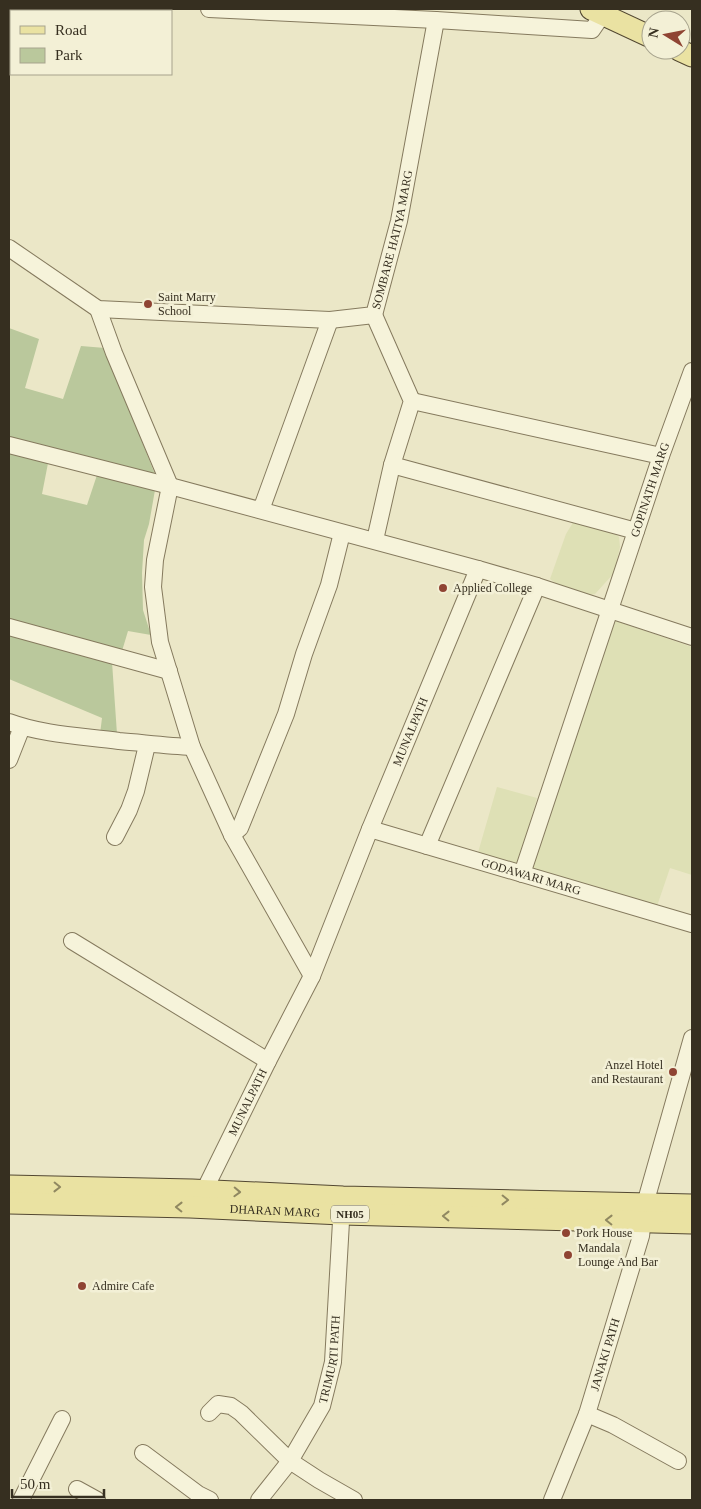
<svg xmlns="http://www.w3.org/2000/svg" width="701" height="1509" font-family="Georgia,serif">
<style>
.farmland{fill:#dee0b5}
.green{fill:#bac89c}
.lines{fill:none;stroke-linecap:round;stroke-linejoin:round}
.minor-casing{stroke:#857a5e;stroke-width:18}
.major-casing{stroke:#534832;stroke-width:23}
.minor{stroke:#f6f3da;stroke-width:16}
.major{stroke:#eae2a2;stroke-width:21}
.oneway{stroke:#908861}
.poi-dot{fill:#8f4433;stroke:#f3f0d6;stroke-width:2}
.labels{text-anchor:middle;dominant-baseline:central;stroke-width:5;stroke-linejoin:round;paint-order:stroke}
.shield{fill:#f3f0d6;stroke:#6f6957;stroke-width:1}
.shield-label{font-size:11px;font-weight:bold;fill:#362f20}
.street-label{font-size:12px;fill:#362f20;stroke:#f3f0d6}
.poi-label{font-size:12px;fill:#362f20;stroke:#f3f0d6;text-anchor:start}
</style>
<rect width="100%" height="100%" fill="#ebe7c7"/>
<g class="farmland">
<path d="M574,521L607,528L619,537L620,547L614,573L595,594L590,595L565,590L550,579L566,534Z"/>
<path d="M613,620L692,647V875L670,868L656,909L529,871Z"/>
<path d="M497,787L537,798L517,868L477,856Z"/>
</g>
<g class="green">
<path d="M9,328L39,339L25,388L63,399L81,346L105,348L156,477L9,439Z"/>
<path d="M9,447L49,458L42,494L87,505L98,472L155,490L149,524L144,540L142,573L143,610L151,635L128,631L122,651L9,623Z"/>
<path d="M9,632L112,662L117,734H100L102,718L9,679Z"/>
</g>
<g class="lines">
<g class="minor-casing">
<g id="minor">
<path d="M209,9L436,20L592,30L603,14"/>
<path id="s1" d="M9,248L98,309L330,320L374,315L399,221L436,20"/>
<path d="M98,309L114,353L170,486L155,560L153,587L160,642L192,747L232,835L312,976"/>
<path d="M374,315L412,401L392,465L375,540"/>
<path d="M412,401L661,456"/>
<path d="M9,445L170,486L478,569L537,586L692,637"/>
<path d="M392,465L636,531"/>
<path d="M261,510L330,320"/>
<path d="M9,627L169,671"/>
<path d="M9,722C44,735 82,736 119,741C144,743 168,746 192,747"/>
<path d="M9,760L22,727"/>
<path id="s2" d="M370,829L692,924"/>
<path d="M232,835L240,828L286,714L304,654L329,585L342,533"/>
<path d="M115,837L129,810L136,791L147,745"/>
<path d="M427,846L537,586"/>
<path id="s3" d="M522,874L661,456L692,371"/>
<path d="M72,941L268,1061"/>
<path id="s4" d="M203,1201L204,1191L268,1061L312,976L370,829L478,569"/>
<path d="M209,1413L218,1404L231,1406L241,1413L290,1461L319,1480L354,1500"/>
<path d="M587,1414L613,1425L678,1461"/>
<path d="M143,1453L198,1494L210,1500"/>
<path d="M77,1489L97,1500"/>
<path d="M21,1500L62,1419"/>
<path id="s5" d="M259,1500L290,1461L322,1406L333,1362L342,1204"/>
<path id="s6" d="M552,1500L587,1414L641,1236L645,1204L692,1038"/>
</g>
</g>
<g class="major-casing">
<g id="major">
<path d="M591,9L651,37"/>
<path d="M679,50L692,56"/>
<path d="M9,1186L192,1190L343,1197L692,1205"/>
<path id="s7" d="M9,1203L190,1207L342,1214L692,1223"/>
</g>
</g>
<use href="#minor" class="minor"/>
<use href="#major" class="major"/>
</g>
<defs><path id="oneway-chevron" d="M-2-3.5L2.5 0L-2 3.5" fill="none" stroke-width="1.6" stroke-linecap="round" stroke-linejoin="round" transform="scale(1.25)"/></defs>
<g class="oneway">
<use href="#oneway-chevron" transform="translate(57 1187) rotate(1)"/>
<use href="#oneway-chevron" transform="translate(237 1192) rotate(2)"/>
<use href="#oneway-chevron" transform="translate(505 1200) rotate(1)"/>
<use href="#oneway-chevron" transform="translate(179 1207) rotate(-179)"/>
<use href="#oneway-chevron" transform="translate(446 1216) rotate(-179)"/>
<use href="#oneway-chevron" transform="translate(609 1220) rotate(-179)"/>
</g>
<g class="poi-dot">
<circle cx="148" cy="304" r="5"/>
<circle cx="443" cy="588" r="5"/>
<circle cx="673" cy="1072" r="5"/>
<circle cx="566" cy="1233" r="5"/>
<circle cx="568" cy="1255" r="5"/>
<circle cx="82" cy="1286" r="5"/>
</g>
<g class="labels">
<rect class="shield" x="331" y="1205.5" width="38" height="17" rx="4"/>
<g class="shield-label">
<text x="350" y="1214">NH05</text>
</g>
<g class="street-label">
<text stroke="none"><textPath href="#s1" startOffset="462">SOMBARE HATIYA MARG</textPath></text>
<text stroke="none"><textPath href="#s3" startOffset="405">GOPINATH MARG</textPath></text>
<text stroke="none"><textPath href="#s4" startOffset="514">MUNALPATH</textPath></text>
<text stroke="none"><textPath href="#s2" startOffset="168">GODAWARI MARG</textPath></text>
<text stroke="none"><textPath href="#s4" startOffset="109">MUNALPATH</textPath></text>
<text stroke="none"><textPath href="#s7" startOffset="266">DHARAN MARG</textPath></text>
<text stroke="none"><textPath href="#s6" startOffset="155">JANAKI PATH</textPath></text>
<text stroke="none"><textPath href="#s5" startOffset="161">TRIMURTI PATH</textPath></text>
</g>
<g class="poi-label">
<text x="158" y="297">Saint Marry<tspan x="158" dy="14">School</tspan></text>
<text x="453" y="588">Applied College</text>
<text x="663" y="1065" text-anchor="end">Anzel Hotel<tspan x="663" dy="14">and Restaurant</tspan></text>
<text x="576" y="1233">Pork House</text>
<text x="578" y="1248">Mandala<tspan x="578" dy="14">Lounge And Bar</tspan></text>
<text x="92" y="1286">Admire Cafe</text>
</g>
</g>
<rect width="701" height="1509" fill="none" stroke="#362f20" stroke-width="20"/>
<rect x="10" y="10" width="162" height="65" fill="#f3f0d6" stroke="#a7a38d"/>
<rect x="20" y="26" width="25" height="8" fill="#eae2a2" stroke="#a7a38d"/>
<text x="55" y="35" font-size="15" fill="#362f20">Road</text>
<rect x="20" y="48" width="25" height="15" fill="#bac89c" stroke="#a7a38d"/>
<text x="55" y="60" font-size="15" fill="#362f20">Park</text>
<g transform="translate(666 35) rotate(280)"><circle r="24" fill="#f3f0d6" stroke="#a7a38d"/>
<path d="M0-4L9 19L0 12L-9 19Z" fill="#8f4433"/>
<text y="-8" font-size="14" font-weight="bold" text-anchor="middle" fill="#362f20">N</text>
</g>
<path d="M12 1489v8h92v-8" fill="none" stroke="#362f20" stroke-width="2.5"/>
<text x="20" y="1489" font-size="15" fill="#362f20" stroke="#f3f0d6" stroke-width="4" paint-order="stroke">50 m</text>
</svg>
